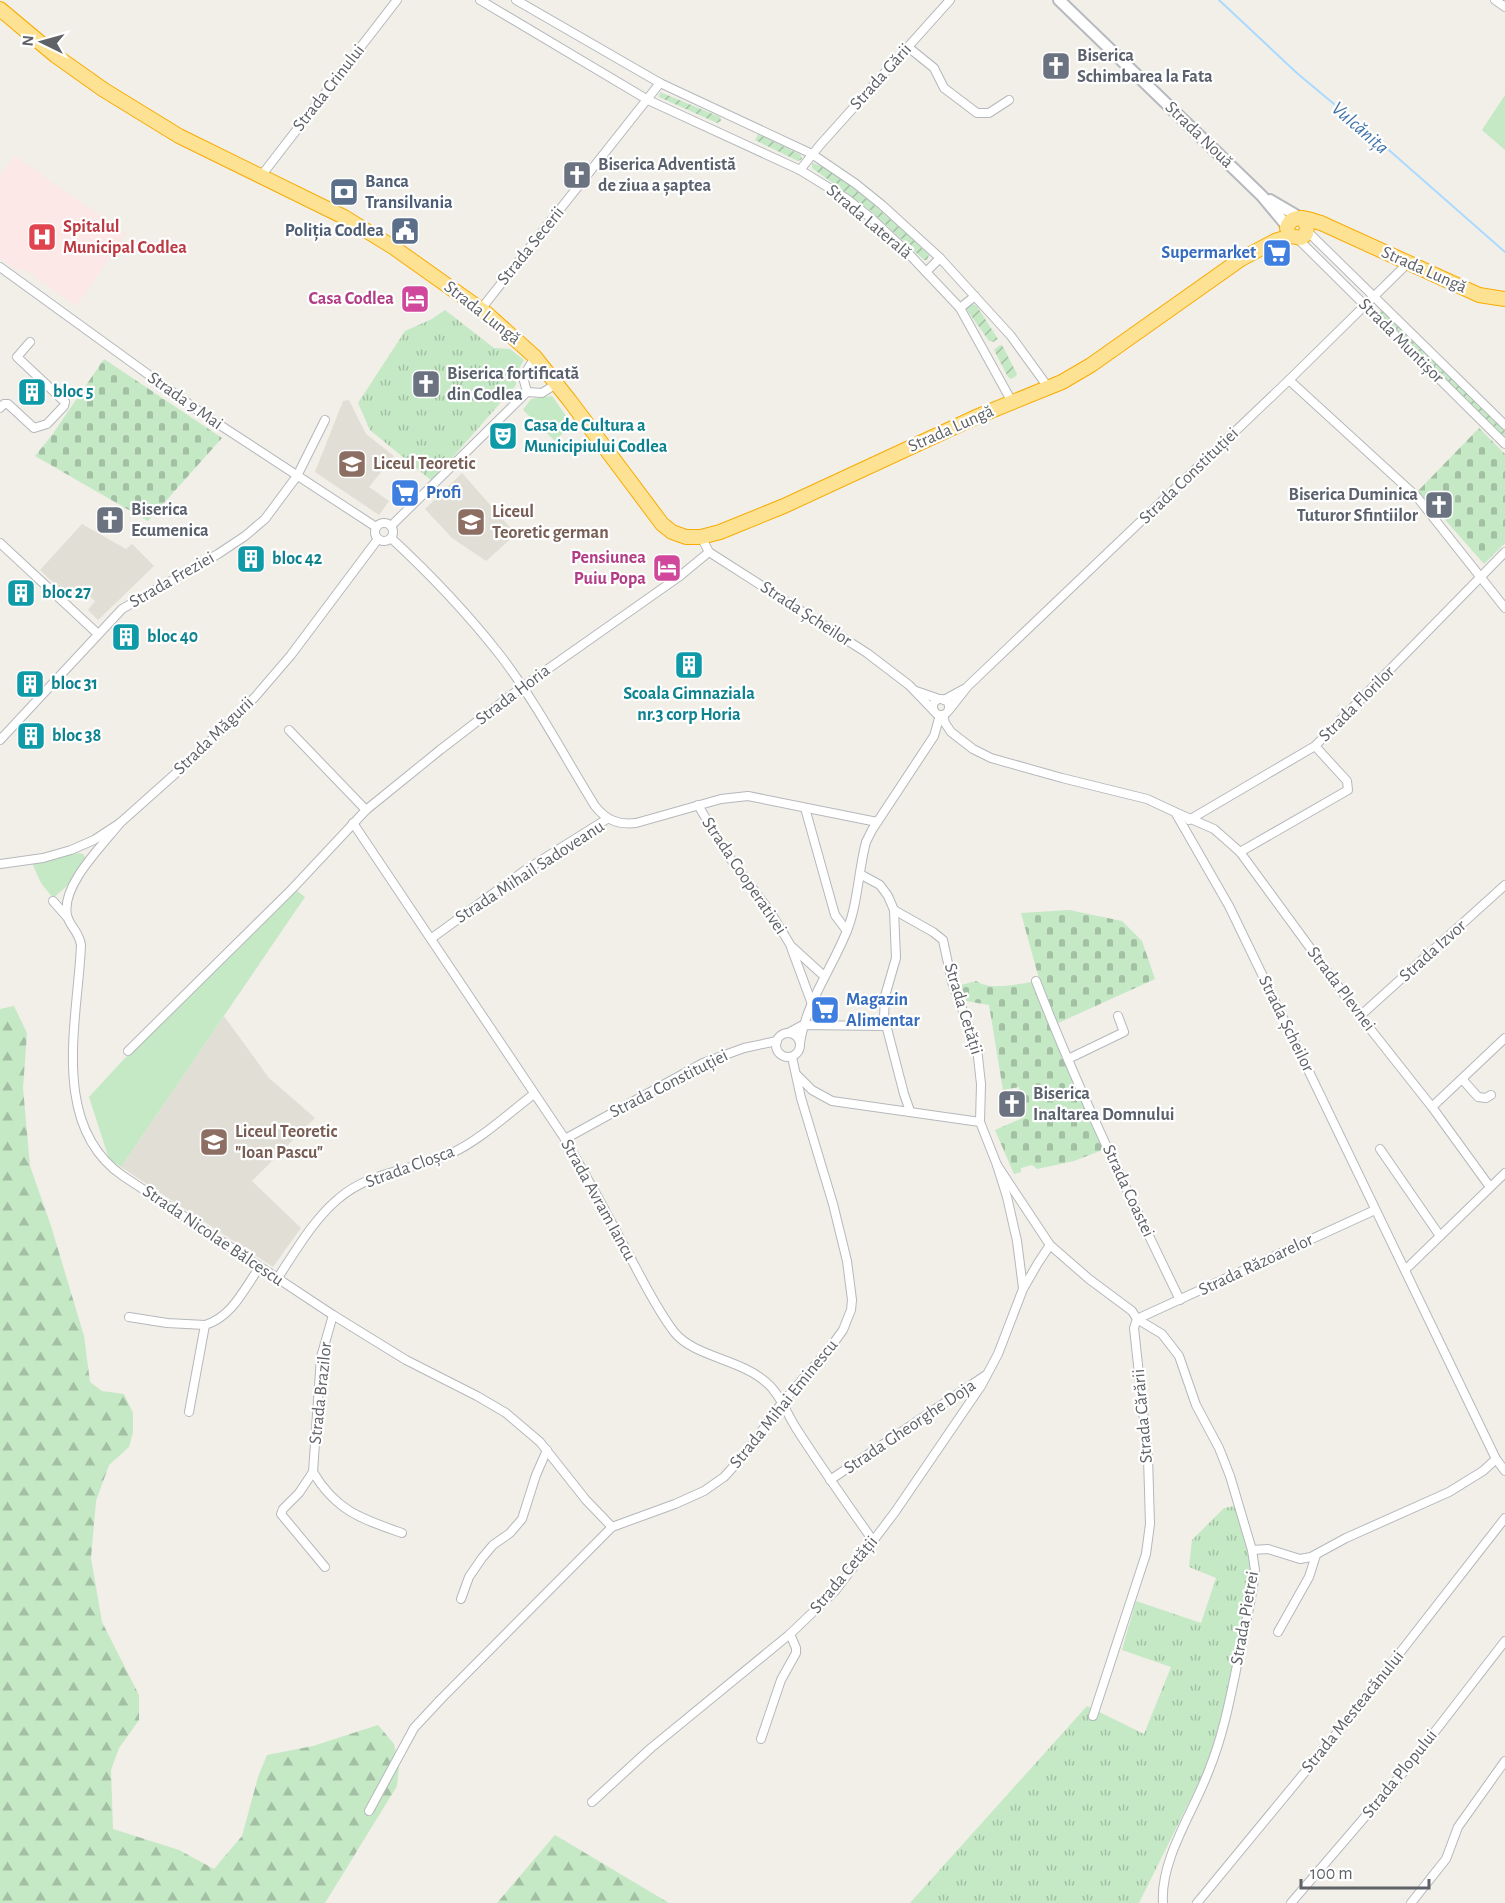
<svg xmlns="http://www.w3.org/2000/svg" width="1505" height="1903" font-family="'Alegreya Sans',sans-serif">
<style>
.education{fill:#e1ded6}
.medical{fill:#fce8e6}
.grass{fill:url(#grass-tufts)}
.forest{fill:url(#forest-firs)}
.cemetery{fill:url(#cemetery-stones)}
.park{fill:#c5e8c5}
.garden{fill:url(#garden-furrows)}
.lines{fill:none;stroke-linecap:round;stroke-linejoin:round}
.stream{stroke:#aadaff;stroke-width:2}
.street-casing{stroke:#b5b8bc;stroke-width:10}
.secondary-casing{stroke:#b6babf;stroke-width:14}
.highway-casing{stroke:#f9ab00;stroke-width:16}
.street{stroke:#fff;stroke-width:8}
.secondary{stroke:#fff;stroke-width:10}
.highway{stroke:#fde293;stroke-width:14}
.labels{text-anchor:middle;dominant-baseline:central;stroke-width:4.5;stroke-linejoin:round;paint-order:stroke}
.worship-label{font-size:18px;font-weight:bold;fill:#5b616d;stroke:#fff;text-anchor:start}
.street-label{font-size:18px;fill:#5f6368;stroke:#fff}
.service-label{font-size:18px;font-weight:bold;fill:#4e5e75;stroke:#fff;text-anchor:start}
.health-label{font-size:18px;font-weight:bold;fill:#be3a42;stroke:#fff;text-anchor:start}
.shop-label{font-size:18px;font-weight:bold;fill:#366cbe;stroke:#fff;text-anchor:start}
.hotel-label{font-size:18px;font-weight:bold;fill:#b23c85;stroke:#fff;text-anchor:end}
.culture-label{font-size:18px;font-weight:bold;fill:#0d838f;stroke:#fff;text-anchor:start}
.education-label{font-size:18px;font-weight:bold;fill:#785e54;stroke:#fff;text-anchor:start}
.water-label{font-size:20px;font-style:italic;fill:#4174aa;stroke:#fff}
</style>
<defs>
<pattern id="grass-tufts" width="24" height="20" patternUnits="userSpaceOnUse" patternTransform="scale(1.5)"><rect width="24" height="20" fill="#c5e8c5"/><path d="M3 7l-1-3M5 7V3M7 7l1-3M15 17l-1-3M17 17v-4M19 17l1-3" fill="none" stroke="#a3c0a4"/></pattern>
<pattern id="forest-firs" width="22" height="20" patternUnits="userSpaceOnUse" patternTransform="scale(1.5)"><rect width="22" height="20" fill="#c5e8c5"/><path d="M5 1l3.5 6h-7zM16 11l3.5 6h-7z" fill="#a3c0a4"/></pattern>
<pattern id="cemetery-stones" width="16" height="16" patternUnits="userSpaceOnUse" patternTransform="scale(1.5)"><rect width="16" height="16" fill="#c5e8c5"/><path d="M2 7V4a2 2 0 0 1 4 0v3zM10 15v-3a2 2 0 0 1 4 0v3z" fill="#a3c0a4"/></pattern>
<pattern id="garden-furrows" width="10" height="10" patternUnits="userSpaceOnUse" patternTransform="scale(1.5)"><rect width="10" height="10" fill="#c5e8c5"/><path d="M-1 1l2-2M0 10L10 0M9 11l2-2" fill="none" stroke="#a3c0a4"/></pattern>
</defs>
<rect width="100%" height="100%" fill="#f1efe8"/>
<g class="education">
<path d="M349,400L366,434L394,456L369,487L389,501L379,515L315,472L343,401Z"/>
<path d="M462,473L516,534L486,561L452,538L425,509Z"/>
<path d="M82,524L126,549L132,544L154,566L98,620L88,610L95,601L81,589L72,600L40,570Z"/>
<path d="M224,1016L269,1078L315,1118L252,1181L301,1228L273,1267L121,1167Z"/>
</g>
<path class="medical" d="M15,156L126,234L76,306L24,269L16,270L0,259V175Z"/>
<g class="grass">
<path d="M445,310L494,348L510,349L524,360L516,374V385L432,481L370,430L358,403L405,331L432,319Z"/>
<path d="M1235,1506L1249,1552L1252,1574L1227,1695L1208,1764L1139,1903H910L1087,1706L1144,1734L1171,1667L1122,1650L1136,1601L1201,1623L1216,1578L1189,1567L1192,1540L1224,1508Z"/>
</g>
<g class="forest">
<path d="M14,1006L27,1033L23,1088L30,1166L51,1226L84,1336L90,1382L102,1391L124,1394L133,1413V1432L129,1447L109,1465L96,1501L91,1558L102,1622L139,1695V1720L119,1748L111,1770L113,1829L179,1850L214,1869L242,1836L258,1777L267,1755L313,1746L378,1725L394,1744L399,1767L397,1786L325,1903H0V1009Z"/>
<path d="M555,1835L669,1903H497Z"/>
</g>
<g class="cemetery">
<path d="M104,359L222,438L148,521L35,456L52,435Z"/>
<path d="M1479,428L1505,454V543L1484,564L1440,514L1437,516L1417,492Z"/>
<path d="M1069,910L1122,921L1142,941L1155,979L1056,1024L1039,979L1021,913Z"/>
<path d="M976,981C991,991 1016,984 1033,982L1050,1027L1105,1149L1074,1161L1037,1169L1032,1165L1021,1168V1172L1014,1174L995,1130L1025,1117L1019,1087L1003,1090L989,1005L966,1001L961,985Z"/>
</g>
<g class="park">
<path d="M1505,95V150L1482,130Z"/>
<path d="M552,396L572,424L555,441L523,410L531,399Z"/>
<path d="M78,853L83,854L86,859L67,886L53,898L41,883L32,863Z"/>
<path d="M293,888L305,897L121,1167L109,1159L89,1097L138,1044Z"/>
</g>
<g class="garden">
<path d="M660,92L720,117L721,121L717,123L659,97Z"/>
<path d="M758,134L801,155L802,159L798,161L755,140Z"/>
<path d="M812,163C834,166 910,236 929,255L927,260H924L870,210L812,168Z"/>
<path d="M972,304L976,305L998,339L993,342L989,341L967,310V308Z"/>
<path d="M1381,309L1505,431V438L1379,313Z"/>
<path d="M1000,345H1002L1017,374L1016,376L1011,379L1008,377L994,350Z"/>
</g>
<g class="lines">
<path class="stream" d="M1219,0L1298,74L1382,144L1505,252"/>
<g class="street-casing">
<g id="street">
<path d="M480,0L648,100L800,170L847,199L871,218L909,254L960,308L1012,402"/>
<path d="M516,0L660,83L812,154L856,184L882,205L940,258L1011,336L1048,387"/>
<path d="M1495,0L1505,7"/>
<path d="M908,47L934,68L944,88L977,113H989L1009,100"/>
<path d="M800,170L820,145L950,0"/>
<path d="M261,176L397,0"/>
<path d="M1307,231L1505,425"/>
<path d="M1297,238L1505,444"/>
<path d="M0,267L200,412L376,527"/>
<path d="M926,272L940,258"/>
<path d="M960,308L975,296"/>
<path d="M481,309L660,83"/>
<path d="M1289,380L1417,497L1505,608"/>
<path d="M527,392L523,377L535,357"/>
<path d="M527,392L542,393L556,384"/>
<path d="M0,408L4,404H8L34,428L47,424L64,406L65,402L17,357L30,342"/>
<circle cx="384" cy="532" r="9"/>
<path d="M391,526L527,392"/>
<path d="M701,537L709,552L867,653L909,685L934,711"/>
<path d="M391,538C430,574 467,613 500,655C536,702 564,756 595,806C606,820 618,825 636,823L721,799L748,796L877,822"/>
<path d="M0,543L98,634"/>
<path d="M916,691L939,699"/>
<circle cx="941" cy="707" r="8"/>
<path d="M944,700L964,689"/>
<path d="M949,710L968,686L1289,380L1408,263"/>
<path d="M943,715L945,723L951,732L973,749L991,758L1062,778L1147,799L1175,812L1229,906L1496,1459L1505,1471"/>
<path d="M289,730L366,810"/>
<path d="M0,740L122,609L218,554L245,536L265,519L297,476L325,420"/>
<path d="M698,805L727,854L771,913L791,946L824,976"/>
<path d="M805,808L835,915L847,931"/>
<path d="M1177,813L1214,829L1240,852L1360,1016L1432,1107L1490,1187"/>
<path d="M1189,820L1315,746L1505,552"/>
<path d="M120,823C103,845 61,885 67,915C69,926 79,931 81,945C78,1019 49,1125 123,1176L333,1315L406,1360L477,1396L506,1413L540,1442L586,1500L612,1527"/>
<path d="M353,823L565,1139C587,1177 608,1215 629,1255C642,1279 658,1312 675,1333C695,1357 741,1359 767,1383C780,1394 787,1414 796,1428C821,1467 847,1504 874,1542"/>
<path d="M1240,852L1348,790L1347,781L1315,746"/>
<path d="M0,864L43,858L71,850L94,840L120,823L194,757L255,697L291,655L378,539"/>
<path d="M860,874L880,885L888,896L894,910L933,932L943,940L952,982L977,1048L981,1084L980,1122L997,1165L1007,1197L1017,1241L1023,1288"/>
<path d="M53,901L67,917"/>
<path d="M894,910L896,958L885,996L884,1017L904,1094L910,1111"/>
<path d="M432,938L524,871L607,819"/>
<path d="M791,947L812,1004"/>
<path d="M1036,981C1078,1090 1129,1195 1180,1300"/>
<path d="M1360,1016L1505,885"/>
<path d="M788,1033L803,1025L884,1026"/>
<circle cx="788" cy="1045" r="12"/>
<path d="M800,1043C806,1003 831,970 846,933C858,905 858,872 866,842L872,830L934,736L940,715"/>
<path d="M128,1051L293,888L366,810L440,750L518,690L680,576L709,552"/>
<path d="M1068,1059L1124,1032L1118,1016"/>
<path d="M797,1075L812,1090L832,1101L980,1122"/>
<path d="M1462,1079L1478,1097L1486,1098L1491,1095"/>
<path d="M1432,1107L1505,1038"/>
<path d="M565,1139L703,1063L744,1048L777,1041"/>
<path d="M1380,1149L1440,1236"/>
<path d="M997,1165L1050,1245L1089,1279L1132,1311L1137,1319L1134,1328L1148,1457L1150,1524L1146,1554L1093,1716"/>
<path d="M1405,1270L1505,1173"/>
<path d="M277,1279C295,1252 313,1220 338,1199C371,1170 414,1171 452,1153C480,1140 509,1113 534,1094"/>
<path d="M129,1317L167,1323L205,1325C232,1317 244,1289 259,1268"/>
<path d="M1137,1319L1162,1334L1179,1356L1196,1405L1219,1448L1230,1476L1252,1550L1255,1570C1253,1595 1246,1621 1241,1646C1232,1688 1225,1731 1209,1770C1194,1811 1160,1859 1163,1903"/>
<path d="M1137,1319L1375,1210"/>
<path d="M189,1412L205,1325"/>
<path d="M313,1472C336,1511 362,1519 402,1533"/>
<path d="M830,1480L986,1375"/>
<path d="M1252,1550L1268,1549L1300,1559L1311,1557L1346,1538L1449,1492L1483,1471L1496,1459"/>
<path d="M325,1567L281,1514L283,1509L299,1493L313,1472L321,1357L333,1315"/>
<path d="M461,1599L469,1577L482,1558L493,1545L510,1533L522,1519L536,1475L547,1450"/>
<path d="M1278,1632L1309,1577L1316,1555"/>
<path d="M761,1739L781,1680L796,1653V1648L790,1634"/>
<path d="M592,1802L651,1748L790,1634L835,1591L895,1512L981,1386L998,1354L1023,1289L1038,1263L1050,1245"/>
<path d="M369,1811L414,1728L441,1699L612,1527L675,1504L704,1491L724,1477L746,1453L781,1404L830,1348L843,1330L851,1310L852,1300L847,1261L833,1204L801,1098L792,1057"/>
<path d="M1197,1903L1342,1727L1505,1518"/>
<path d="M1291,1903L1406,1769L1505,1641"/>
<path d="M1411,1903L1446,1859L1458,1827L1505,1761"/>
</g>
</g>
<g class="secondary-casing">
<g id="secondary">
<path d="M1059,0L1262,196L1287,226"/>
<path d="M1270,200L1299,217"/>
</g>
</g>
<g class="highway-casing">
<g id="highway">
<path d="M0,9L56,56L104,90L179,136L344,217L393,247L486,313L535,357L570,401L662,524L672,532L686,537H701L720,532L784,506L976,417L1062,382L1091,365L1241,259L1275,241L1291,236L1301,238L1306,234L1307,226L1302,218"/>
<path d="M1287,228C1292,212 1308,219 1321,223L1479,295L1505,299"/>
</g>
</g>
<use href="#street" class="street"/>
<use href="#secondary" class="secondary"/>
<use href="#highway" class="highway"/>
</g>
<defs>
<g id="church-square" transform="scale(1.5)"><rect x="-9" y="-9" width="18" height="18" rx="4" fill="#6b7280" stroke="#fff"/><path d="M-1.2-6h2.4v3.5h3.3v2.4h-3.3V6h-2.4V-.1h-3.3v-2.4h3.3Z" fill="#fff"/></g>
<g id="bank-square" transform="scale(1.5)"><rect x="-9" y="-9" width="18" height="18" rx="4" fill="#5c6f8a" stroke="#fff"/><path d="M-6-4H6V4H-6ZM0-2.3a2.3 2.3 0 1 0 0 4.6a2.3 2.3 0 1 0 0-4.6Z" fill="#fff"/></g>
<g id="civic-square" transform="scale(1.5)"><rect x="-9" y="-9" width="18" height="18" rx="4" fill="#5c6f8a" stroke="#fff"/><path d="M-.6-6.5H3V-4.5H.6V-3L4-1V1h2V6H-6V1h2V-1L-.6-3ZM-1.2 2.5V6h2.4V2.5Z" fill="#fff"/></g>
<g id="hospital-square" transform="scale(1.5)"><rect x="-9" y="-9" width="18" height="18" rx="4" fill="#e0444e" stroke="#fff"/><path d="M-5-5h3v3.5h4V-5h3V5h-3V1.5h-4V5h-3Z" fill="#fff"/></g>
<g id="supermarket-square" transform="scale(1.5)"><rect x="-9" y="-9" width="18" height="18" rx="4" fill="#3f7fe0" stroke="#fff"/><path d="M-6-5.5h2.5l.6 2H6L4.5 2H-2.5L-4.4-4H-6ZM-1.5 3.2a1.3 1.3 0 1 0 .1 0ZM3 3.2a1.3 1.3 0 1 0 .1 0Z" fill="#fff"/></g>
<g id="hotel-square" transform="scale(1.5)"><rect x="-9" y="-9" width="18" height="18" rx="4" fill="#d1479c" stroke="#fff"/><path d="M-6-4.5h1.5V1H6V5H4.5V3h-9V5H-6ZM-4 0a1.8 1.8 0 1 1 3.6 0ZM.5 0V-2.5h3Q6-2.5 6 0Z" fill="#fff"/></g>
<g id="building-square" transform="scale(1.5)"><rect x="-9" y="-9" width="18" height="18" rx="4" fill="#0f9aa8" stroke="#fff"/><path d="M-4-6H4V6H1V3H-1V6H-4ZM-2.5-4.3h1.7v1.8h-1.7ZM.8-4.3h1.7v1.8H.8ZM-2.5-1h1.7V.8h-1.7ZM.8-1h1.7V.8H.8Z" fill="#fff"/></g>
<g id="theatre-square" transform="scale(1.5)"><rect x="-9" y="-9" width="18" height="18" rx="4" fill="#0f9aa8" stroke="#fff"/><path d="M-5-5.5Q0-4 5-5.5V0Q5 5 0 6Q-5 5-5 0ZM-3.3-2.5H-1v1.5H-3.3ZM1-2.5H3.3v1.5H1ZM-2.8 1Q0 5.5 2.8 1Z" fill="#fff"/></g>
<g id="school-square" transform="scale(1.5)"><rect x="-9" y="-9" width="18" height="18" rx="4" fill="#8d6e63" stroke="#fff"/><path d="M0-5L7-2L0 1L-7-2ZM-4 1L0 2.5L4 1V4Q0 6-4 4Z" fill="#fff"/></g>
</defs>
<g fill-rule="evenodd">
<use href="#church-square" x="1056" y="66"/>
<use href="#church-square" x="577" y="175"/>
<use href="#bank-square" x="344" y="192"/>
<use href="#civic-square" x="405" y="231"/>
<use href="#hospital-square" x="42" y="237"/>
<use href="#supermarket-square" x="1277" y="253"/>
<use href="#hotel-square" x="415" y="299"/>
<use href="#church-square" x="426" y="384"/>
<use href="#building-square" x="32" y="392"/>
<use href="#theatre-square" x="503" y="436"/>
<use href="#school-square" x="352" y="464"/>
<use href="#supermarket-square" x="405" y="493"/>
<use href="#church-square" x="1439" y="505"/>
<use href="#church-square" x="110" y="520"/>
<use href="#school-square" x="471" y="522"/>
<use href="#building-square" x="251" y="559"/>
<use href="#hotel-square" x="667" y="568"/>
<use href="#building-square" x="21" y="593"/>
<use href="#building-square" x="126" y="637"/>
<use href="#building-square" x="689" y="665"/>
<use href="#building-square" x="30" y="684"/>
<use href="#building-square" x="31" y="736"/>
<use href="#supermarket-square" x="825" y="1010"/>
<use href="#church-square" x="1012" y="1104"/>
<use href="#school-square" x="214" y="1142"/>
</g>
<g class="labels">
<g class="worship-label">
<text x="1077" y="56">Biserica<tspan x="1077" dy="21">Schimbarea la Fata</tspan></text>
<text x="598" y="165">Biserica Adventistă<tspan x="598" dy="21">de ziua a șaptea</tspan></text>
<text x="447" y="374">Biserica fortificată<tspan x="447" dy="21">din Codlea</tspan></text>
<text x="1418" y="495" text-anchor="end">Biserica Duminica<tspan x="1418" dy="21">Tuturor Sfintiilor</tspan></text>
<text x="131" y="510">Biserica<tspan x="131" dy="21">Ecumenica</tspan></text>
<text x="1033" y="1094">Biserica<tspan x="1033" dy="21">Inaltarea Domnului</tspan></text>
</g>
<g class="street-label">
<text transform="translate(881 77) rotate(-48)">Strada Gării</text>
<text transform="translate(329 88) rotate(-52)">Strada Crinului</text>
<text transform="translate(1199 135) rotate(44)">Strada Nouă</text>
<text transform="translate(869 222) rotate(40)">Strada Laterală</text>
<text transform="translate(531 246) rotate(-51)">Strada Secerii</text>
<text transform="translate(1424 270) rotate(24)">Strada Lungă</text>
<text transform="translate(482 313) rotate(38)">Strada Lungă</text>
<text transform="translate(1401 341) rotate(45)">Strada Muntișor</text>
<text transform="translate(185 401) rotate(35)">Strada 9 Mai</text>
<text transform="translate(951 429) rotate(-24)">Strada Lungă</text>
<text transform="translate(1189 476) rotate(-44)">Strada Constituției</text>
<text transform="translate(172 580) rotate(-30)">Strada Freziei</text>
<text transform="translate(806 614) rotate(33)">Strada Șcheilor</text>
<text transform="translate(513 695) rotate(-37)">Strada Horia</text>
<text transform="translate(1357 704) rotate(-45)">Strada Florilor</text>
<text transform="translate(214 736) rotate(-44)">Strada Măgurii</text>
<text transform="translate(530 872) rotate(-33)">Strada Mihail Sadoveanu</text>
<text transform="translate(744 876) rotate(56)">Strada Cooperativei</text>
<text transform="translate(1433 951) rotate(-42)">Strada Izvor</text>
<text transform="translate(1341 989) rotate(53)">Strada Plevnei</text>
<text transform="translate(963 1009) rotate(73)">Strada Cetății</text>
<text transform="translate(1286 1024) rotate(64)">Strada Șcheilor</text>
<text transform="translate(669 1084) rotate(-27)">Strada Constituției</text>
<text transform="translate(410 1167) rotate(-20)">Strada Cloșca</text>
<text transform="translate(1128 1191) rotate(65)">Strada Coastei</text>
<text transform="translate(598 1200) rotate(61)">Strada Avram Iancu</text>
<text transform="translate(213 1236) rotate(34)">Strada Nicolae Bălcescu</text>
<text transform="translate(1256 1265) rotate(-25)">Strada Răzoarelor</text>
<text transform="translate(321 1393) rotate(-84)">Strada Brazilor</text>
<text transform="translate(784 1404) rotate(-51)">Strada Mihai Eminescu</text>
<text transform="translate(1143 1416) rotate(-95)">Strada Cărării</text>
<text transform="translate(910 1427) rotate(-34)">Strada Gheorghe Doja</text>
<text transform="translate(844 1575) rotate(-50)">Strada Cetății</text>
<text transform="translate(1245 1618) rotate(-80)">Strada Pietrei</text>
<text transform="translate(1353 1712) rotate(-51)">Strada Mesteacănului</text>
<text transform="translate(1400 1774) rotate(-51)">Strada Plopului</text>
</g>
<g class="service-label">
<text x="365" y="182">Banca<tspan x="365" dy="21">Transilvania</tspan></text>
<text x="384" y="231" text-anchor="end">Poliția Codlea</text>
</g>
<g class="health-label">
<text x="63" y="227">Spitalul<tspan x="63" dy="21">Municipal Codlea</tspan></text>
</g>
<g class="shop-label">
<text x="1256" y="253" text-anchor="end">Supermarket</text>
<text x="426" y="493">Profi</text>
<text x="846" y="1000">Magazin<tspan x="846" dy="21">Alimentar</tspan></text>
</g>
<g class="hotel-label">
<text x="394" y="299">Casa Codlea</text>
<text x="646" y="558">Pensiunea<tspan x="646" dy="21">Puiu Popa</tspan></text>
</g>
<g class="culture-label">
<text x="53" y="392">bloc 5</text>
<text x="524" y="426">Casa de Cultura a<tspan x="524" dy="21">Municipiului Codlea</tspan></text>
<text x="272" y="559">bloc 42</text>
<text x="42" y="593">bloc 27</text>
<text x="147" y="637">bloc 40</text>
<text x="51" y="684">bloc 31</text>
<text x="689" y="694" text-anchor="middle">Scoala Gimnaziala<tspan x="689" dy="21">nr.3 corp Horia</tspan></text>
<text x="52" y="736">bloc 38</text>
</g>
<g class="education-label">
<text x="373" y="464">Liceul Teoretic</text>
<text x="492" y="512">Liceul<tspan x="492" dy="21">Teoretic german</tspan></text>
<text x="235" y="1132">Liceul Teoretic<tspan x="235" dy="21">"Ioan Pascu"</tspan></text>
</g>
<g class="water-label">
<text transform="translate(1360 128) rotate(41)">Vulcănița</text>
</g>
</g>
<g transform="translate(42 42) rotate(275)" stroke="#ffffff" stroke-width="4.5" paint-order="stroke">
<path d="M0-4.5L10 22L0 15L-10 22Z" fill="#5f6368"/>
<text y="-9" font-size="16" font-weight="bold" text-anchor="middle" fill="#5f6368">N</text>
</g>
<path d="M1301 1879v9h128v-9" fill="none" stroke="#5f6368" stroke-width="3"/>
<text x="1310" y="1879" font-size="18" fill="#5f6368" stroke="#ffffff" stroke-width="4.5" paint-order="stroke">100 m</text>
</svg>
